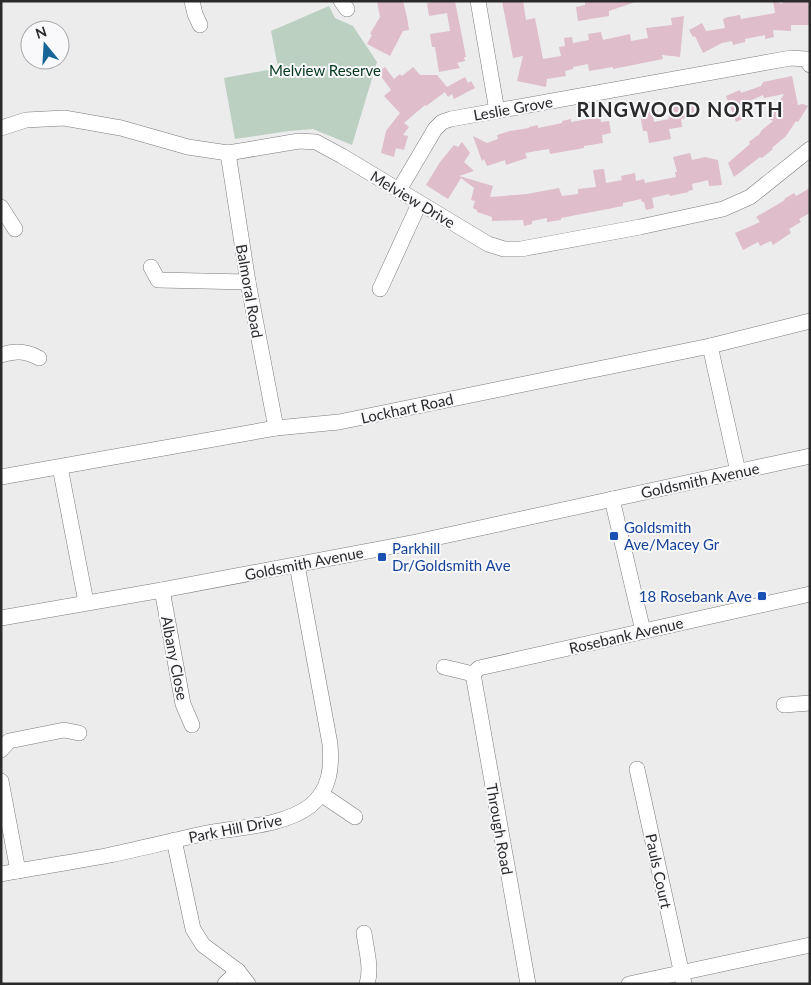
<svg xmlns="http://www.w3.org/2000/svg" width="811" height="985" font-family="Lato,sans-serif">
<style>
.green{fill:#bbd0c1}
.building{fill:#dfbdca}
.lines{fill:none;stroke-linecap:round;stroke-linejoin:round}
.minor-casing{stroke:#7a7b7c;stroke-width:16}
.minor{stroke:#fff;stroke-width:15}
.transit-dot{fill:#1a4fb4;stroke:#f9f9fb;stroke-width:2}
.labels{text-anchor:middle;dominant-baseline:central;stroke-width:4;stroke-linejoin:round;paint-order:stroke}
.park-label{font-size:15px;fill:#01371b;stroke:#f9f9fb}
.street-label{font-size:15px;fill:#2a2a2b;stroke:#f9f9fb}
.transit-label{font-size:15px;fill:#164399;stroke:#f9f9fb;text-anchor:start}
.district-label{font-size:20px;font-weight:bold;letter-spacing:1px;fill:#2a2a2b;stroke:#f9f9fb}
</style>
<rect width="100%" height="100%" fill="#ececed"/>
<path class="green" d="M329,6L335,18L353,26L377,62L352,145L313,129L289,131L235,139L224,78L278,68L271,31Z"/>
<g class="building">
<path d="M377,1H403L407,17L409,30L403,31L390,56L367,44L372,35L370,34L380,17Z"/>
<path d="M439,1H455L466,57H464L465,61L457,63L460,68L439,72L435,47H432L430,34L450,31L447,13L429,16L427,3Z"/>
<path d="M502,1H523L526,20L535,18L543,59L561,56L559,47L565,46L564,38L572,37L573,43L589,40L588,34L601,32L603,40L630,34L631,41L648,38L646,28L672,25L671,18L684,16L680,57L662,55L663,59L613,69V67L589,71L588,64L573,67V69L565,71L566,76L547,79L546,87L517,81L523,56L513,58Z"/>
<path d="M585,1H635V2L609,11V16L578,21L576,7L585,5Z"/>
<path d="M773,1L782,4L784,1H810V25H791V31L773,30L774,37L765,39V35L745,39V42L733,45L732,41L722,43L703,53L695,36L693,37L689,30L702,23L706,31L725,28L723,19L728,17L740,15L741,19L775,13Z"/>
<path d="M385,67L394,79L400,74L402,76L413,67L420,75H437L447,87L465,77L468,83L471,81L475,88L454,99L452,94L448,97L445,92L426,106L425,105L404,123L409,127L403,135L408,136L404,150L396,148L394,157L381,153L386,131L400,113L384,96L391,90L378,72Z"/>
<path d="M792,76L798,105L803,104L808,106L798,122L796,121L786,136L772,148L773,149L762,158L760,157L734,177L728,163L750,144L749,142L758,135V136L762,130L773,121L769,119L784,94L764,98L763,95L745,103L750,116L736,122L726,96L740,90L741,93L761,86L763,82Z"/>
<path d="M678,102L679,106L693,104L695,116L681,119L682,127L669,129L671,139L649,143L647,131H643L639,108L651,106L654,122L669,119L667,104Z"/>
<path d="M600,117L601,122L609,121L611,133L602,135L603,143L584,146V148L550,154L549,149L525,153L527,158L506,165L505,160L487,166L484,159L482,161L473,136L487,143L498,139L497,135L510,131L529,128V127L538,125V128L562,123V121L571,119V122Z"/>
<path d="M462,142L470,153L464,162L474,171L459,176L493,186L490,197L527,194L559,188L562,196L578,194V189L596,187L593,170L604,169L606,183L622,180L621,176L635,173L636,181L644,179L645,183L676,177L675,172H677L673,157L690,153L692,160L705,157L718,160L722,185L709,186L708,180L692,184L693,190L688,191L689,192L670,196L669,194L652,198L654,208L646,210L644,202H642L641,199L623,203V206L561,218V220L547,222V218L532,221V224L524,226L523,220L492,221V217L477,212V210L473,208L475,201L471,200L474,188L461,178L448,199L426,185L440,162L454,145L458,147Z"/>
<path d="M810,188V213L799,219L801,222L789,229L791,233L773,245L771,241L760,246L758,242L743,250L735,233L760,222L756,217L785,200L784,199L794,193L796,196Z"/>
</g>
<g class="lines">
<g class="minor-casing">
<g id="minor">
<path d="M192,1L195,14L200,25"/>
<path d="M341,1L347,9"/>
<path d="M478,1L497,111"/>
<path d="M1,128L26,120L64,118L121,128L188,147L228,153L299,141L316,142L342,156L488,244L504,249H521L640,227L723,209L750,197L810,149"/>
<path d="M228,153L248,282L276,428"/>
<path d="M399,190L435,129L442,122L451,119L791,58L806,59L810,65"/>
<path d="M1,207L15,229"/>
<path d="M151,267L158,280L248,282"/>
<path d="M380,289L419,204"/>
<path d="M710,346L738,472"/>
<path d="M1,355C15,350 26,351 39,358"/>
<path d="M60,467L86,602"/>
<path d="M1,477L276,428L339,422L710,346L810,321"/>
<path d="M612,499L643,631"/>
<path d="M162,590L183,704L192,725"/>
<path d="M1,618L162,590L416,542L810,456"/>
<path d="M444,667L473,674L479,668L810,594"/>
<path d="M473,674L528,984"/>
<path d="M784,705L810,703"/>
<path d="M1,750L9,741L64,730L79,733"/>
<path d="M637,769L684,984"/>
<path d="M1,781L18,871"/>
<path d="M321,794L355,817"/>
<path d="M174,840L193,929L203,945L238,971L248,984"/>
<path d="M1,874C38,867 74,862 110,855C143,848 175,840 207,833C239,827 284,826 310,806C330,790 332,768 330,744L297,565"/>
<path d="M364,933C366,949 372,968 367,984"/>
<path d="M225,984L238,971"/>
<path d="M629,984L810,945"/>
</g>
</g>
<use href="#minor" class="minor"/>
</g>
<g class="transit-dot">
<rect x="609" y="531" width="10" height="10" rx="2.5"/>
<rect x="377" y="552" width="10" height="10" rx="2.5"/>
<rect x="757" y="591" width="10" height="10" rx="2.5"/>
</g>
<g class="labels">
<g class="park-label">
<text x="325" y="70">Melview Reserve</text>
</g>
<g class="street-label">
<text transform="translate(513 108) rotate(-10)">Leslie Grove</text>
<text transform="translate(413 199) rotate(31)">Melview Drive</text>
<text transform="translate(250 291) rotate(80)">Balmoral Road</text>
<text transform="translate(407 408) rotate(-12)">Lockhart Road</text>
<text transform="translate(700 480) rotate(-12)">Goldsmith Avenue</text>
<text transform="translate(304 563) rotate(-11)">Goldsmith Avenue</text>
<text transform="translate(626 635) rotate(-13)">Rosebank Avenue</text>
<text transform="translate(175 658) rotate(79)">Albany Close</text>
<text transform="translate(235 828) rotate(-11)">Park Hill Drive</text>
<text transform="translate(500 829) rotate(80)">Through Road</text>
<text transform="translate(659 871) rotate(78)">Pauls Court</text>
</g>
<g class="transit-label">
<text x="624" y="527">Goldsmith<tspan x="624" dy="17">Ave/Macey Gr</tspan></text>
<text x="392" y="548">Parkhill<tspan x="392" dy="17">Dr/Goldsmith Ave</tspan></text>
<text x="752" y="596" text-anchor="end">18 Rosebank Ave</text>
</g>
<g class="district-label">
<text x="680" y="109">RINGWOOD NORTH</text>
</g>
</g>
<rect width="811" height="985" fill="none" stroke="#2a2a2b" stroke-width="5"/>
<g transform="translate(45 45) rotate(342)"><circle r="24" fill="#f9f9fb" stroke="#a6a6a8"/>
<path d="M0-4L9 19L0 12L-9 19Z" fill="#176597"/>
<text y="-8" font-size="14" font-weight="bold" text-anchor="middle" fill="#2a2a2b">N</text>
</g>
</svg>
